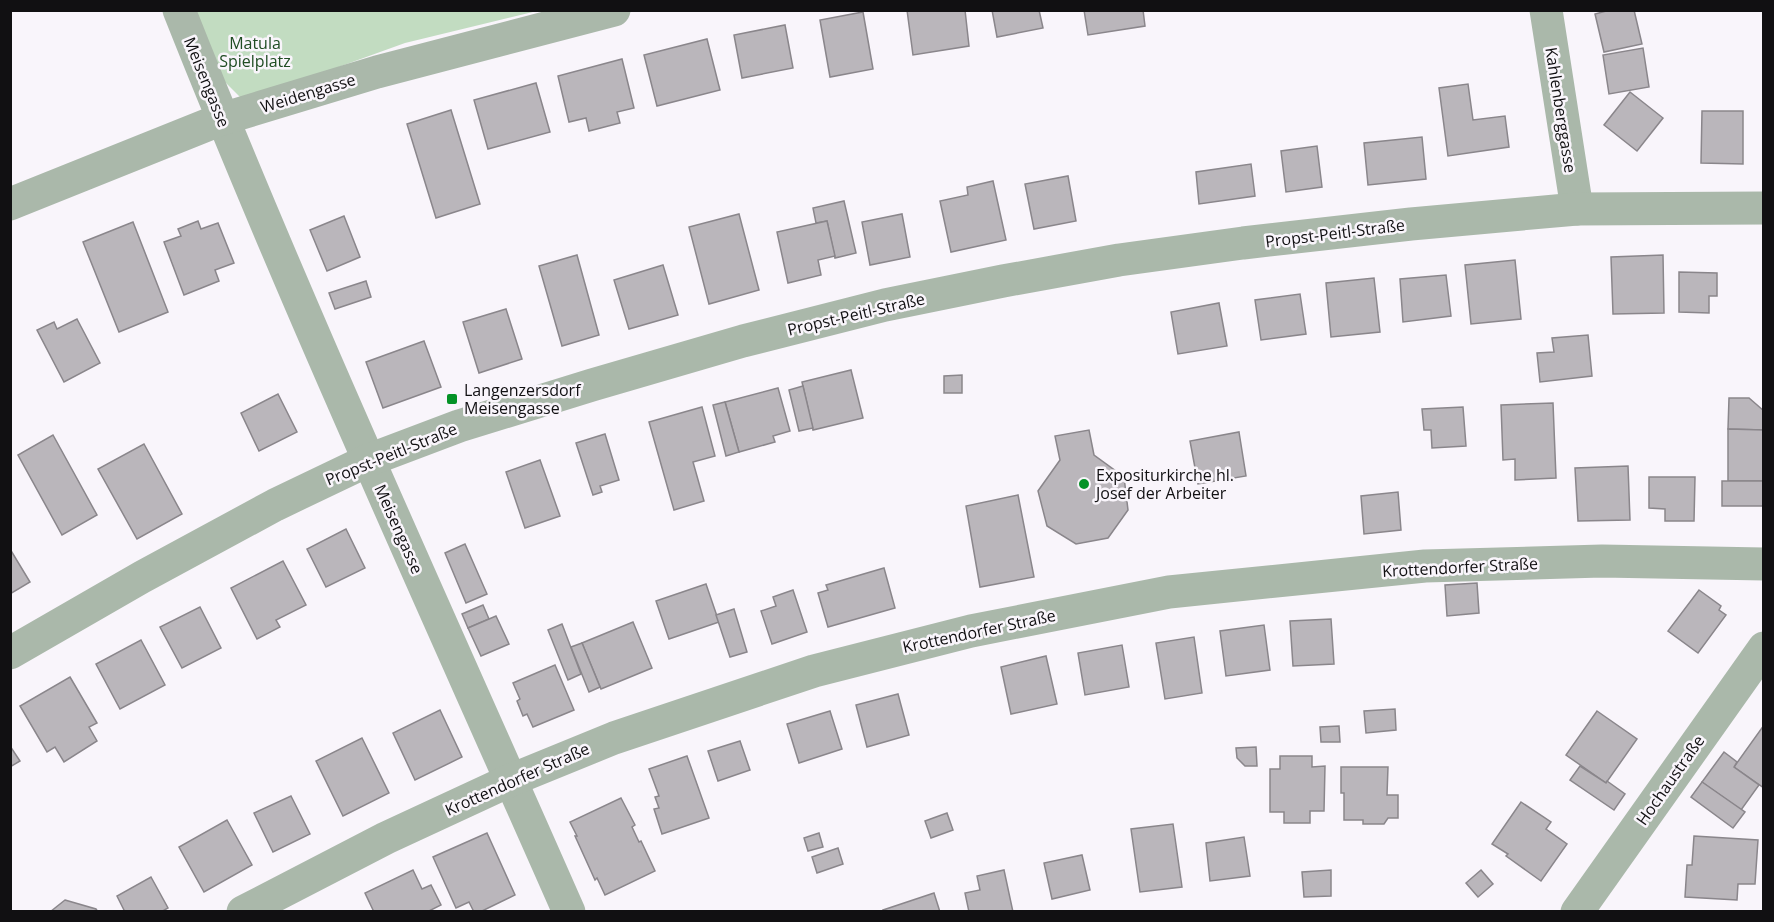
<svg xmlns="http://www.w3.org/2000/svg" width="1774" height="922" font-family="'Open Sans',sans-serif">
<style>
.green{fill:#c2dcc1}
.building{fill:#bab6bb;stroke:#8a868b;stroke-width:1.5}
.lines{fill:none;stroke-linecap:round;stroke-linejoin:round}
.street{stroke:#aab8aa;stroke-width:33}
.poi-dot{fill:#049226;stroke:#f9f5fb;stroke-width:2}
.labels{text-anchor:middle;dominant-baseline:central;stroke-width:5;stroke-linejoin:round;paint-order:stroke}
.park-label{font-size:16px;fill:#1f4c22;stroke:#f9f5fb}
.street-label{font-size:16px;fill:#111012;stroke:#f9f5fb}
.poi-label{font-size:16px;fill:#111012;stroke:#f9f5fb;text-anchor:start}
</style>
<rect width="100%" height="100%" fill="#f9f5fb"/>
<path class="green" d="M194,11H537L405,43L244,101L220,77Z"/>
<g class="building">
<path d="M907,10H965L969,46L913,55Z"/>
<path d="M992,10H1039L1043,28L997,37Z"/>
<path d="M1084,10H1143L1145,26L1088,35Z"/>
<path d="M1610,10H1634L1642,44L1604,52L1595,14Z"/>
<path d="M863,12L873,69L830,77L820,20Z"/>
<path d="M785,25L793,68L742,78L734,35Z"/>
<path d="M707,39L720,90L657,106L644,55Z"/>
<path d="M1643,48L1649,87L1609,94L1603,55Z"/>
<path d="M622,59L634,108L617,112L620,123L589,131L586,118L569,122L558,76Z"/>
<path d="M536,83L550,132L488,149L474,100Z"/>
<path d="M1468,84L1473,120L1505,116L1509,147L1448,156L1439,88Z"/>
<path d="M1630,92L1663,118L1637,151L1604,125Z"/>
<path d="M451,110L480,204L436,218L407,124Z"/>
<path d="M1702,111H1743V164L1701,163Z"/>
<path d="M1422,137L1426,179L1368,185L1364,143Z"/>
<path d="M1317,146L1322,187L1286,192L1281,151Z"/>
<path d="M1251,164L1255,196L1199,204L1196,172Z"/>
<path d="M1068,176L1076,221L1034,229L1025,184Z"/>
<path d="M993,181L1006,240L951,252L940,201L968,195L967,187Z"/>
<path d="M844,201L856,253L835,258L827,221L816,223L813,208Z"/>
<path d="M739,214L759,290L709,304L689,227Z"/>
<path d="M902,214L910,257L870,265L862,222Z"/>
<path d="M344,216L360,257L327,271L310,230Z"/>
<path d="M198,221L201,229L218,223L234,263L215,270L219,281L184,295L164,242L181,236L178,229Z"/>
<path d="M827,221L835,256L818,260L821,275L788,283L777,232Z"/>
<path d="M133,222L168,312L119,332L83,242Z"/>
<path d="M577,255L599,335L562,346L539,266Z"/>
<path d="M1663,255L1664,313L1613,314L1611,257Z"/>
<path d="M1515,260L1521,319L1471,324L1465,265Z"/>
<path d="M663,265L678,315L629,329L614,280Z"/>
<path d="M1679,272L1717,273V296H1709V313L1679,312Z"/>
<path d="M1446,275L1451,316L1403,322L1400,279Z"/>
<path d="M1374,278L1380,332L1331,337L1326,283Z"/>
<path d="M366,281L371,297L335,309L329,293Z"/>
<path d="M1300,294L1306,334L1261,340L1255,300Z"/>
<path d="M1219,303L1227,346L1178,354L1171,312Z"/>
<path d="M506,309L522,359L479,373L463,322Z"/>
<path d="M77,319L100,363L64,382L37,330L54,322L57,329Z"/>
<path d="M1588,335L1592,376L1540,382L1537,353L1554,352L1552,338Z"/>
<path d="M424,341L441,387L383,408L366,362Z"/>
<path d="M851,370L863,418L813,430L802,382Z"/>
<path d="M962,375V393H944V376Z"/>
<path d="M803,386L813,428L799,431L789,390Z"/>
<path d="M778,388L790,431L773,436L775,442L739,452L725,402Z"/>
<path d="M278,394L297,432L259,451L241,413Z"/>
<path d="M1729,398H1749L1764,411L1763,430L1728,429Z"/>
<path d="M725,402L739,452L726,456L713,405Z"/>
<path d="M1553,403L1556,478L1515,480V459L1503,460L1501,405Z"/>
<path d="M702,407L715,456L693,462L704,501L674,510L649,422Z"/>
<path d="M1463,407L1466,446L1432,448L1431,430H1424L1422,409Z"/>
<path d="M1728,429L1764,430V481H1728Z"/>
<path d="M1089,430L1094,455L1124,477L1128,510L1108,538L1076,544L1047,526L1038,491L1060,460L1055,436Z"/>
<path d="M1239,432L1246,476L1198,484L1190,441Z"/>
<path d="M605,434L619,480L600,486L602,492L593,495L576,443Z"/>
<path d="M53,435L97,515L62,535L18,455Z"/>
<path d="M144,444L182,514L137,539L98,469Z"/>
<path d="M540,460L560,516L525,528L506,472Z"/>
<path d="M1628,466L1630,520L1578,521L1575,468Z"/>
<path d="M1649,477H1695L1694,521H1665V509L1649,508Z"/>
<rect x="1722" y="481" width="42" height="25"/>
<path d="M1398,492L1401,530L1364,534L1361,496Z"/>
<path d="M1018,495L1034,577L980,587L966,506Z"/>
<path d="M346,529L365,568L326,587L307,549Z"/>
<path d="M465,544L487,594L466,603L445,553Z"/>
<path d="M10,549L30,582L10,594Z"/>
<path d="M283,561L306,605L276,620L280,627L257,639L231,588Z"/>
<path d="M884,568L895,608L828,627L818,593L828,590L826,585Z"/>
<path d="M1477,583L1479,613L1447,616L1445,585Z"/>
<path d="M706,584L719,622L669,639L656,601Z"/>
<path d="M793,590L807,632L772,644L761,611L776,606L773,597Z"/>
<path d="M1699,590L1721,606L1719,610L1726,615L1698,653L1668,631Z"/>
<path d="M483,605L489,619L468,628L462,614Z"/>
<path d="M200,607L221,648L182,668L160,627Z"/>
<path d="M734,609L747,652L730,657L716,615Z"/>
<path d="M496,616L509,644L481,656L468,628Z"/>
<path d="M1331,619L1334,664L1293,666L1290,621Z"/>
<path d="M633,622L652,668L601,689L582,643Z"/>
<path d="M562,624L581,674L568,680L548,630Z"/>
<path d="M1264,625L1270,670L1226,676L1220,631Z"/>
<path d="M1194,637L1202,693L1165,699L1156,643Z"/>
<path d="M141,640L165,685L120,709L96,664Z"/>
<path d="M582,643L600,687L589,692L571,647Z"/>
<path d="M1122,645L1129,687L1085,695L1078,653Z"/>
<path d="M1046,656L1057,704L1011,714L1001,667Z"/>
<path d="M555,665L574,710L533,727L527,714L523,716L517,701L520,699L513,683Z"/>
<path d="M70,677L97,723L89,727L97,741L64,762L55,747L47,752L20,706Z"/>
<path d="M898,694L909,735L867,747L856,705Z"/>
<path d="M1395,709L1396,730L1366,733L1364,711Z"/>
<path d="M440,710L462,757L415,780L393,733Z"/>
<path d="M830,711L842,749L799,763L787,724Z"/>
<path d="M1597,711L1637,739L1606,783L1566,755Z"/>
<path d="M1764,725V788L1734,767Z"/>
<path d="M1339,726L1340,742H1321L1320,727Z"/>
<path d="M362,738L389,793L343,816L316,761Z"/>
<path d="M740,741L750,770L718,781L708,751Z"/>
<path d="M10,746L20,761L10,767Z"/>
<path d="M1256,747L1257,766H1245L1237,758L1236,748Z"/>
<path d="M1724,752L1737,762L1734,767L1759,785L1741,810L1702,782Z"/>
<path d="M687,756L709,818L662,834L654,809L659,808L655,797L659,796L649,769Z"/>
<path d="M1280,756H1312V767L1325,766L1324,811H1310V823H1284V812H1270V769H1280Z"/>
<path d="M1580,766L1606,783L1607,781L1625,794L1614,810L1570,780Z"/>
<path d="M1341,767H1388L1387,795H1398V818H1388L1384,824H1363V820H1344V793H1341Z"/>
<path d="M1702,782L1745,812L1733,828L1691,797Z"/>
<path d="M291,796L310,834L273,852L254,813Z"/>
<path d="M621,798L635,825L632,827L639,842L641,841L655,871L605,895L597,878L595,880L575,836H577L570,822Z"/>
<path d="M1521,802L1551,822L1546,829L1567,844L1541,881L1506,856L1508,854L1492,844Z"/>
<path d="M947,813L953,830L931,838L925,821Z"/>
<path d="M227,820L252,865L204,892L179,847Z"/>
<path d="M1173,824L1182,887L1140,892L1131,829Z"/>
<path d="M487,833L515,895L480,912H474L469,902L456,908L433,857Z"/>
<path d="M819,833L823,847L808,851L804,838Z"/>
<path d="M1694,836L1758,840L1755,884H1738L1737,900L1685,897L1687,865H1692Z"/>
<path d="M1244,837L1250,876L1210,881L1206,843Z"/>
<path d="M838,848L843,864L817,873L812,857Z"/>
<path d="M1082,855L1090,890L1052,899L1044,863Z"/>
<path d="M413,870L422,889L431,885L441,905L427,912H374L365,893Z"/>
<path d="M1004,870L1013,912H969L965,893L980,890L977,876Z"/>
<path d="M1331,870V896L1304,897L1302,872Z"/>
<path d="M1481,870L1493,884L1478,897L1466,883Z"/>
<path d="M151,877L168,908L161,912H125L117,896Z"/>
<path d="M934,893L940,912H884L883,910Z"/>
<path d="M65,900L96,909L98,912H50Z"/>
</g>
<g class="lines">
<g class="street">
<path d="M179,10C300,315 437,612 569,912"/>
<path d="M1546,10L1577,209"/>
<path d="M10,204L222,119L377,72L614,10"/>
<path d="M10,653L142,577L275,505L369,460L459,426L592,385L743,341L885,305L1003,281L1119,260L1243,243L1411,224L1577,209L1764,208"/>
<path d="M243,912L386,838L511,780L614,738L814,671L971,631L1169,592L1425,566L1602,561L1764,564"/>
<path d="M1577,912L1764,648"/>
</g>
</g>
<g class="poi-dot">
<rect x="446" y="393" width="12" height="12" rx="3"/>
<circle cx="1084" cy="484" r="6"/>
</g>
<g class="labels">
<g class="park-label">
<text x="255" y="43">Matula<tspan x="255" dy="18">Spielplatz</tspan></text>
</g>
<g class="street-label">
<text transform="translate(207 82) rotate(68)">Meisengasse</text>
<text transform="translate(308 93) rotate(-17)">Weidengasse</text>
<text transform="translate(1561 110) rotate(81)">Kahlenberggasse</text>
<text transform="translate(1335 233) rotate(-7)">Propst-Peitl-Straße</text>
<text transform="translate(856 314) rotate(-13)">Propst-Peitl-Straße</text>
<text transform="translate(391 454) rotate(-22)">Propst-Peitl-Straße</text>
<text transform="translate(399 529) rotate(66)">Meisengasse</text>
<text transform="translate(1460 567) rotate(-3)">Krottendorfer Straße</text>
<text transform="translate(979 631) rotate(-12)">Krottendorfer Straße</text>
<text transform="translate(517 779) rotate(-24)">Krottendorfer Straße</text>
<text transform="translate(1670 780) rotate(-55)">Hochaustraße</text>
</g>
<g class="poi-label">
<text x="464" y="390">Langenzersdorf<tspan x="464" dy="18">Meisengasse</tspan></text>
<text x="1096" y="475">Expositurkirche hl.<tspan x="1096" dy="18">Josef der Arbeiter</tspan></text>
</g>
</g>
<rect width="1774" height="922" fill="none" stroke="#111012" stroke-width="24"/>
</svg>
